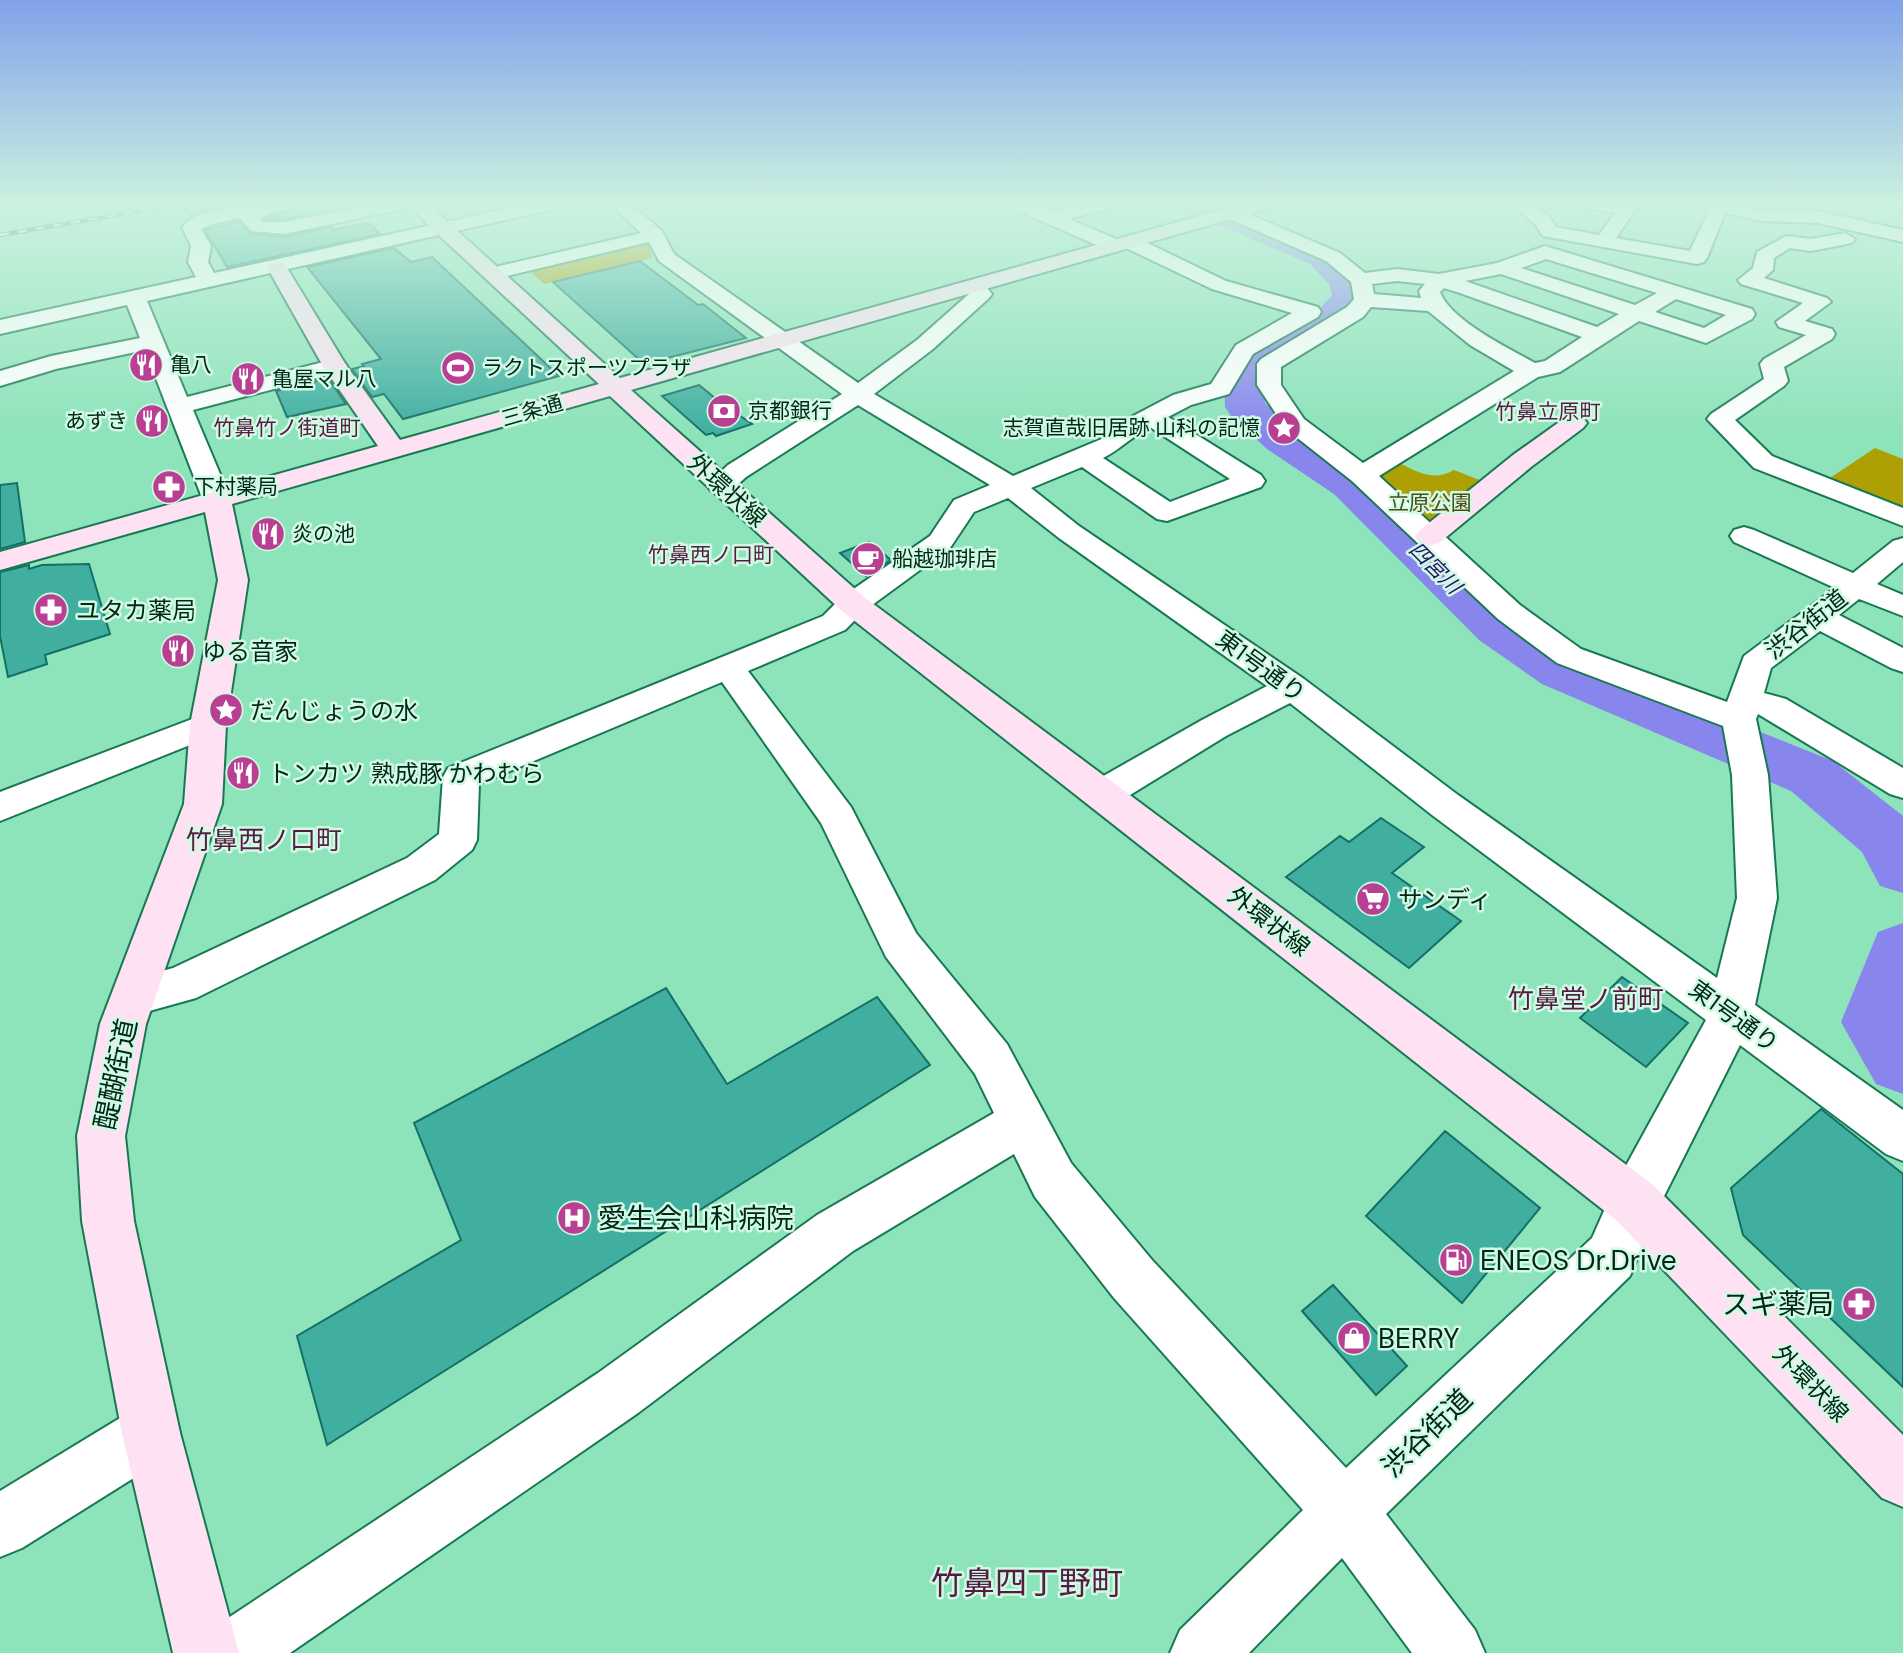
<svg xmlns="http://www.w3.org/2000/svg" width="1903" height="1653" font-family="'DM Sans','Noto Sans JP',sans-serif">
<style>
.green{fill:#ae9f05}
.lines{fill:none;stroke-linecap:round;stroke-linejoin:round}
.river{fill:#8886ed;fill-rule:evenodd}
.building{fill:#40afa0;stroke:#146f64;stroke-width:2}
.street-casing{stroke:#197854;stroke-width:4}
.secondary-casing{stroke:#197854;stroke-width:4}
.street{fill:#fff;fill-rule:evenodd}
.secondary{fill:#fee2f4;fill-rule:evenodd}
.rail-casing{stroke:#1b4936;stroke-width:4.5}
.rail{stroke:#d1fae4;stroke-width:2.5;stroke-dasharray:9;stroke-linecap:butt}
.labels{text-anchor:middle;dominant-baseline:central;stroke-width:5;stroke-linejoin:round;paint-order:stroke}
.far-poi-label{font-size:21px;fill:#012718;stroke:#d1fae4;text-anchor:start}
.far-street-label{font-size:21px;fill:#012718;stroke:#d1fae4}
.far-neighbourhood-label{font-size:21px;fill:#561b43;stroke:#d1fae4}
.far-park-label{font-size:21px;fill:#4f4913;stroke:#d1fae4}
.far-water-label{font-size:21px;font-style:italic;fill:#25106b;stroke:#d1fae4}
.street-label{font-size:24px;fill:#012718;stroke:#d1fae4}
.poi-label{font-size:24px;fill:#012718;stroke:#d1fae4;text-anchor:start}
.neighbourhood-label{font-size:26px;fill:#561b43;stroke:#d1fae4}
.near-street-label{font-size:28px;fill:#012718;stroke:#d1fae4}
.near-poi-label{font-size:28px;fill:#012718;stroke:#d1fae4;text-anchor:start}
.near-neighbourhood-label{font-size:32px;fill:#561b43;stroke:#d1fae4}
</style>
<rect width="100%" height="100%" fill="#8de3ba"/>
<g class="green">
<path d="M649,241L652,258L544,284L529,270Z"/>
<path d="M1875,448L1903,459V511L1827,480Z"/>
<path d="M1389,458C1412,468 1430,484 1454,470L1492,485L1429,537L1362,475Z"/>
</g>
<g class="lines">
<g class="river">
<path d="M1177,203H1217L1332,250L1357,274L1367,297L1345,321L1270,361L1262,372L1265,403L1297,431L1366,476L1515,618L1580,660L1833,761L1903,816V893L1880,886L1862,852L1791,791L1542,684L1479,640L1334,494L1267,449L1231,416L1225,407L1224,372L1244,345L1321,307L1332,295L1329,284L1310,264L1181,209Z"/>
<path d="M1903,923V1094L1876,1084L1841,1022L1878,932Z"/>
</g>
</g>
<g class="building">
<path d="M181,203H243L207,210L191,217Z"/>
<path d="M303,203H330L331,210L285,219H264L272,214L298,210Z"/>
<path d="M239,221L251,234L286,237L332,227L333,230L368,223L380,234L227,267L205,230Z"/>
<path d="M394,248L411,262L432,257L559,376L403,419L384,394L372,397L352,369L364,366L362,364L381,359L307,267Z"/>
<path d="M640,261L698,305L703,304L746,338L644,364L553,282Z"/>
<path d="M328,378L346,404L287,417L276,391Z"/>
<path d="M699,385L721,403L752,424L716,436L713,433L706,435L662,396Z"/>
<path d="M17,483L25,542L0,549V485Z"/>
<path d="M869,542L891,560L866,576L840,553Z"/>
<path d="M89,564L110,634L45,655L47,664L8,677L0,636V572L29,565V569L42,565Z"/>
<path d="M1381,818L1424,847L1392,873L1461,921L1409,968L1286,877L1340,836L1349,842Z"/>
<path d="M1622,977L1688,1023L1646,1067L1580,1018Z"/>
<path d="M666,988L727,1084L877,997L930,1065L327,1445L297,1336L461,1240L414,1123Z"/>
<path d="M1821,1109L1903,1174V1387L1743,1235L1731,1188Z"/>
<path d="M1445,1131L1540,1208L1462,1303L1366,1216Z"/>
<path d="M1333,1285L1407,1366L1376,1395L1302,1311Z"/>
</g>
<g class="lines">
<g class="street-casing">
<g id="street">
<path d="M261,203H301L298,207L271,212L260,219L263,222H285L378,203H415L406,208L285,234L251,231L240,218L212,224L201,229L211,246L208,262L214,273L532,203H567L558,208L147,301L187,397L335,359L343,361L347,366L343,371L193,410L231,500L227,506L217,508L207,506L203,500L145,350L56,369L0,386V371L51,356L140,338L127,305L0,334V320L196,277L188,262L191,246L182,227C197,208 238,208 261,203Z"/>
<path d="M609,203H629L662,231L674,254L858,383L917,340L970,293L965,286L968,282H982L992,294L989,298L933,349L874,394L1013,476L1104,438L1116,425L1173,395L1211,384L1236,345L1292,313L1212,289L1124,247L1115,252L1108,250L1010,207L1007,203H1032L1053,212L1087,203H1118L1115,207L1069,219L1121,241L1130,236L1137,238L1226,281L1318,307L1321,312L1318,317L1253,354L1229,394L1191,405L1168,417L1261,475L1265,481L1261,487L1167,521L1157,519L1082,467L1031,488L1079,526L1304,679L1458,795L1717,978L1737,898L1732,775L1723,726L1557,663L1498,619L1352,481L1286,429L1257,385V364L1261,359L1347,307L1354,299L1351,282L1326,261L1225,217L1222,213L1231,208L1237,209L1340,253L1365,273L1397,269L1439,274L1497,263L1545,246L1752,309L1755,314L1752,319L1706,343L1639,321L1560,372L1538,377L1379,476L1520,605L1581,649L1727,702L1744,656L1835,588L1734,542L1730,536L1734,530L1744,527L1754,530L1853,573L1893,541L1903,538V562L1877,584L1903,595V616L1859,599L1839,615L1903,648V672L1891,668L1820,631L1771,668L1764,693L1786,699L1903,768V798L1890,794L1758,714L1756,719L1768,775L1777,898L1755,1005L1903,1110V1161L1886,1154L1740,1045L1654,1216L1630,1276L1386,1514L1475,1630L1485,1653H1412L1342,1558L1249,1653H1170L1180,1630L1303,1510L1114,1298L1035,1197L1014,1154L853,1251L638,1413L290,1653H200L210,1630L598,1373L817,1215L994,1113L975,1074L886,957L821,823L722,682L479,784L477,840L472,850L435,880L196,998L135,1015L119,1009L113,996L119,983L173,968L407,858L439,834L443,777L448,768L823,616L842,597L930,536L954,500L990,485L858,405L746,477C735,487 728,495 711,491L707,485L728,465L842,394L659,261L649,242L494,279L487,277L484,273L487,269L641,233ZM1546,259L1657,293L1635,305L1521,268ZM1501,274L1619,314L1597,327L1465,281ZM1397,281L1425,284L1419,291L1421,298L1374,294L1372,284ZM1444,288L1460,293L1582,337L1545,361L1535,363C1508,348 1450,320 1440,292ZM1676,299L1726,315L1704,328L1655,312ZM1371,307L1428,311L1470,345L1514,371L1363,463L1304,419L1281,385V367L1363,317ZM1150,427L1230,479L1170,502L1103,458C1121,449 1132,436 1150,427ZM1008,498L1059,538L1267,686L1202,720L1091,783L1085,793L1091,803L1104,806L1117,803L1226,736L1290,703L1432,815L1706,1020L1616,1184L1592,1238L1346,1468L1152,1260L1071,1163L1007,1044L916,933L851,807L748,671L845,630L864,611L950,548L974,512Z"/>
<path d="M1521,203H1541L1537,208L1549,216L1556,227L1599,235L1615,213L1582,207L1579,203H1640L1616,238L1690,251L1709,210L1697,207L1694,203H1729L1762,211H1818L1903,230V242L1818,223L1762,221L1725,213L1707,258L1704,262L1697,264L1543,236L1535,224L1517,209Z"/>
<path d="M1845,233L1855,239L1852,243L1811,251L1790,248L1774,258L1773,270L1764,278L1827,298L1831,302L1805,321L1832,329L1835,334L1832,339L1784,367L1788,381L1784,386L1735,420L1772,456L1903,508V526L1754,468L1707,419L1711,414L1764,379L1760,364L1764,359L1806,335L1779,327L1776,322L1803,303L1741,284L1738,280L1753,268L1757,252L1786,236L1811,239Z"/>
<path d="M208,713L220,717L226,725L220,733L0,821V792Z"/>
<path d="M151,1404L172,1412L180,1433L172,1454L22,1548L0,1557V1491L130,1412Z"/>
</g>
</g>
<g class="secondary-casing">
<g id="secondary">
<path d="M417,203H435V210L441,216L620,378L1246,203H1276L1273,207L631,390L864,597L1652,1184L1903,1435V1507L1882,1498L1616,1220L842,611L610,396L232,504L248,580L226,725L222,804L146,1024L125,1136L134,1221L180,1433L239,1653H173L122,1433L82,1221L77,1136L100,1024L184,804L190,725L218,580L205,512L0,570V552L378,446L323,366L267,267L270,263H284L346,365L400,440L599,384L427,224L416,211L419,206Z"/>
<path d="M1574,415L1583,418L1587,423L1583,428L1531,467L1439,543L1429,546L1419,543L1415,537L1419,531L1513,455L1565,418Z"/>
</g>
</g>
<use href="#street" class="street"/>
<use href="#secondary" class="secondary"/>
<g class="rail-casing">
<path id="rail" d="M0,235L187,203"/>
</g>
<use href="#rail" class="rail"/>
</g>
<linearGradient id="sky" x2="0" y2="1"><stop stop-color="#81a2ea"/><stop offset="0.47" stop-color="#ccf2e0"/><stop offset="1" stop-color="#ccf2e0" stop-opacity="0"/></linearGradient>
<rect width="1903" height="435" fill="url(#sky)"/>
<defs>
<g id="restaurant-disc" transform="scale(1.75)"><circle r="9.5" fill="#b83f92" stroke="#d1fae4"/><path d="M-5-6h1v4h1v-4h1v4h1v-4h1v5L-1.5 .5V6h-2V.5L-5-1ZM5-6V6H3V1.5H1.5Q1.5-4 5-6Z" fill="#fff"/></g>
<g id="stadium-disc" transform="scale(1.75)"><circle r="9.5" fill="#b83f92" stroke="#d1fae4"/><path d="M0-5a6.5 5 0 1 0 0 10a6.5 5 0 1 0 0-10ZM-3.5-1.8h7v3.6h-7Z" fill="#fff"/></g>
<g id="bank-disc" transform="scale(1.75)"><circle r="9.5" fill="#b83f92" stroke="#d1fae4"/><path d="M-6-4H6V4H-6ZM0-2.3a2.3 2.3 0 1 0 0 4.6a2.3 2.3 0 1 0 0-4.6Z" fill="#fff"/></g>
<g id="sight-disc" transform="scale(1.75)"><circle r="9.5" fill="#b83f92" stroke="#d1fae4"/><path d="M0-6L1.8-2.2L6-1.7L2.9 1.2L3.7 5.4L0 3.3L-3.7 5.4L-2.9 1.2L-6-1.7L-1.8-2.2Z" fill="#fff"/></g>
<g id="pharmacy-disc" transform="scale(1.75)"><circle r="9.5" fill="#b83f92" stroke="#d1fae4"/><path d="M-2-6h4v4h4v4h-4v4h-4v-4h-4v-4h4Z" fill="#fff"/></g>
<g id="cafe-disc" transform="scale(1.75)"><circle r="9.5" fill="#b83f92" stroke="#d1fae4"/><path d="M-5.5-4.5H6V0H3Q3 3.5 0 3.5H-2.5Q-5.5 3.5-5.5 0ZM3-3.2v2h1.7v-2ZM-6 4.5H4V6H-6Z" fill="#fff"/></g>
<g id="supermarket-disc" transform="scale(1.75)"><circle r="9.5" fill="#b83f92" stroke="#d1fae4"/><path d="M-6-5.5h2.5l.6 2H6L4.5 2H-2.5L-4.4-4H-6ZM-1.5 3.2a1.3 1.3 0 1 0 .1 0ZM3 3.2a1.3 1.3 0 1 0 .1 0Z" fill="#fff"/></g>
<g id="hospital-disc" transform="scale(1.75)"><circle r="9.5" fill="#b83f92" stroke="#d1fae4"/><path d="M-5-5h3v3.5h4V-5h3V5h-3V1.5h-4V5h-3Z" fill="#fff"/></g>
<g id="fuel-disc" transform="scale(1.75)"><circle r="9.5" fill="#b83f92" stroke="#d1fae4"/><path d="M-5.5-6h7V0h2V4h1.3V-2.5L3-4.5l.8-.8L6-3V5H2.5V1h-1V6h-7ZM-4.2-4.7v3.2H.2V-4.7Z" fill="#fff"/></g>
<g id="shop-disc" transform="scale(1.75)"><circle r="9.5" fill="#b83f92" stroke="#d1fae4"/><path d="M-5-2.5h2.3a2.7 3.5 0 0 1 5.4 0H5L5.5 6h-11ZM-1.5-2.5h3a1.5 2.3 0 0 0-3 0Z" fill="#fff"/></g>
</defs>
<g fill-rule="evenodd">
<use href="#restaurant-disc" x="146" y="365"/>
<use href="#stadium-disc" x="458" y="368"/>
<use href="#restaurant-disc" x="248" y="379"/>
<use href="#bank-disc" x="724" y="411"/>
<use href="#restaurant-disc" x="152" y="421"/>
<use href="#sight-disc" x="1284" y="428"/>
<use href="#pharmacy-disc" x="169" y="487"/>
<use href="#restaurant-disc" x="268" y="534"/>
<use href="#cafe-disc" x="868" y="559"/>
<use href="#pharmacy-disc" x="51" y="610"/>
<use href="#restaurant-disc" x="178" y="651"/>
<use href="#sight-disc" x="226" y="710"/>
<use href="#restaurant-disc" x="243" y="773"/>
<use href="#supermarket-disc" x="1373" y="899"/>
<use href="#hospital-disc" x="574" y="1218"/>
<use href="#fuel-disc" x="1456" y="1260"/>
<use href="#pharmacy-disc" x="1859" y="1304"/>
<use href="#shop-disc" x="1354" y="1338"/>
</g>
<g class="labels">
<g class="far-poi-label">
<text x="170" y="365">亀八</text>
<text x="482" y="368">ラクトスポーツプラザ</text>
<text x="272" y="379">亀屋マル八</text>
<text x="748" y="411">京都銀行</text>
<text x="128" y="421" text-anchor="end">あずき</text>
<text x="1260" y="428" text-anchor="end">志賀直哉旧居跡 山科の記憶</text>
<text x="194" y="487">下村薬局</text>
<text x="292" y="534">炎の池</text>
<text x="892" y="559">船越珈琲店</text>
</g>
<g class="far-street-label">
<text transform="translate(532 411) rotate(-16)">三条通</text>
</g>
<g class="far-neighbourhood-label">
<text x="1548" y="412">竹鼻立原町</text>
<text x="287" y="428">竹鼻竹ノ街道町</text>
<text x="711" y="555">竹鼻西ノ口町</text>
</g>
<g class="far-park-label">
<text x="1430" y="503">立原公園</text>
</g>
<g class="far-water-label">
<text transform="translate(1435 568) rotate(45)">四宮川</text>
</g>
<g class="street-label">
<text transform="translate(727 490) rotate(42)">外環状線</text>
<text transform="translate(1806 624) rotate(-38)">渋谷街道</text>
<text transform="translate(1261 666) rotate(36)">東1号通り</text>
<text transform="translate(1269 921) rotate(38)">外環状線</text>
<text transform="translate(1734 1016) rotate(36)">東1号通り</text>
<text transform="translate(1811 1383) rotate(46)">外環状線</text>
</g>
<g class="poi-label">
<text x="76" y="610">ユタカ薬局</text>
<text x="202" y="651">ゆる音家</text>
<text x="250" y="710">だんじょうの水</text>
<text x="268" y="773">トンカツ 熟成豚 かわむら</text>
<text x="1398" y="899">サンディ</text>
</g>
<g class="neighbourhood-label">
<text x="264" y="840">竹鼻西ノ口町</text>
<text x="1586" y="999">竹鼻堂ノ前町</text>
</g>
<g class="near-street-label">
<text transform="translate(116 1074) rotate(-78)">醍醐街道</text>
<text transform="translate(1427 1433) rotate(-44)">渋谷街道</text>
</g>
<g class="near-poi-label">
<text x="598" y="1218">愛生会山科病院</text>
<text x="1480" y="1260">ENEOS Dr.Drive</text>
<text x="1834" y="1304" text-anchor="end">スギ薬局</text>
<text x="1378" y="1338">BERRY</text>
</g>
<g class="near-neighbourhood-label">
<text x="1027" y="1583">竹鼻四丁野町</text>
</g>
</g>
</svg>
